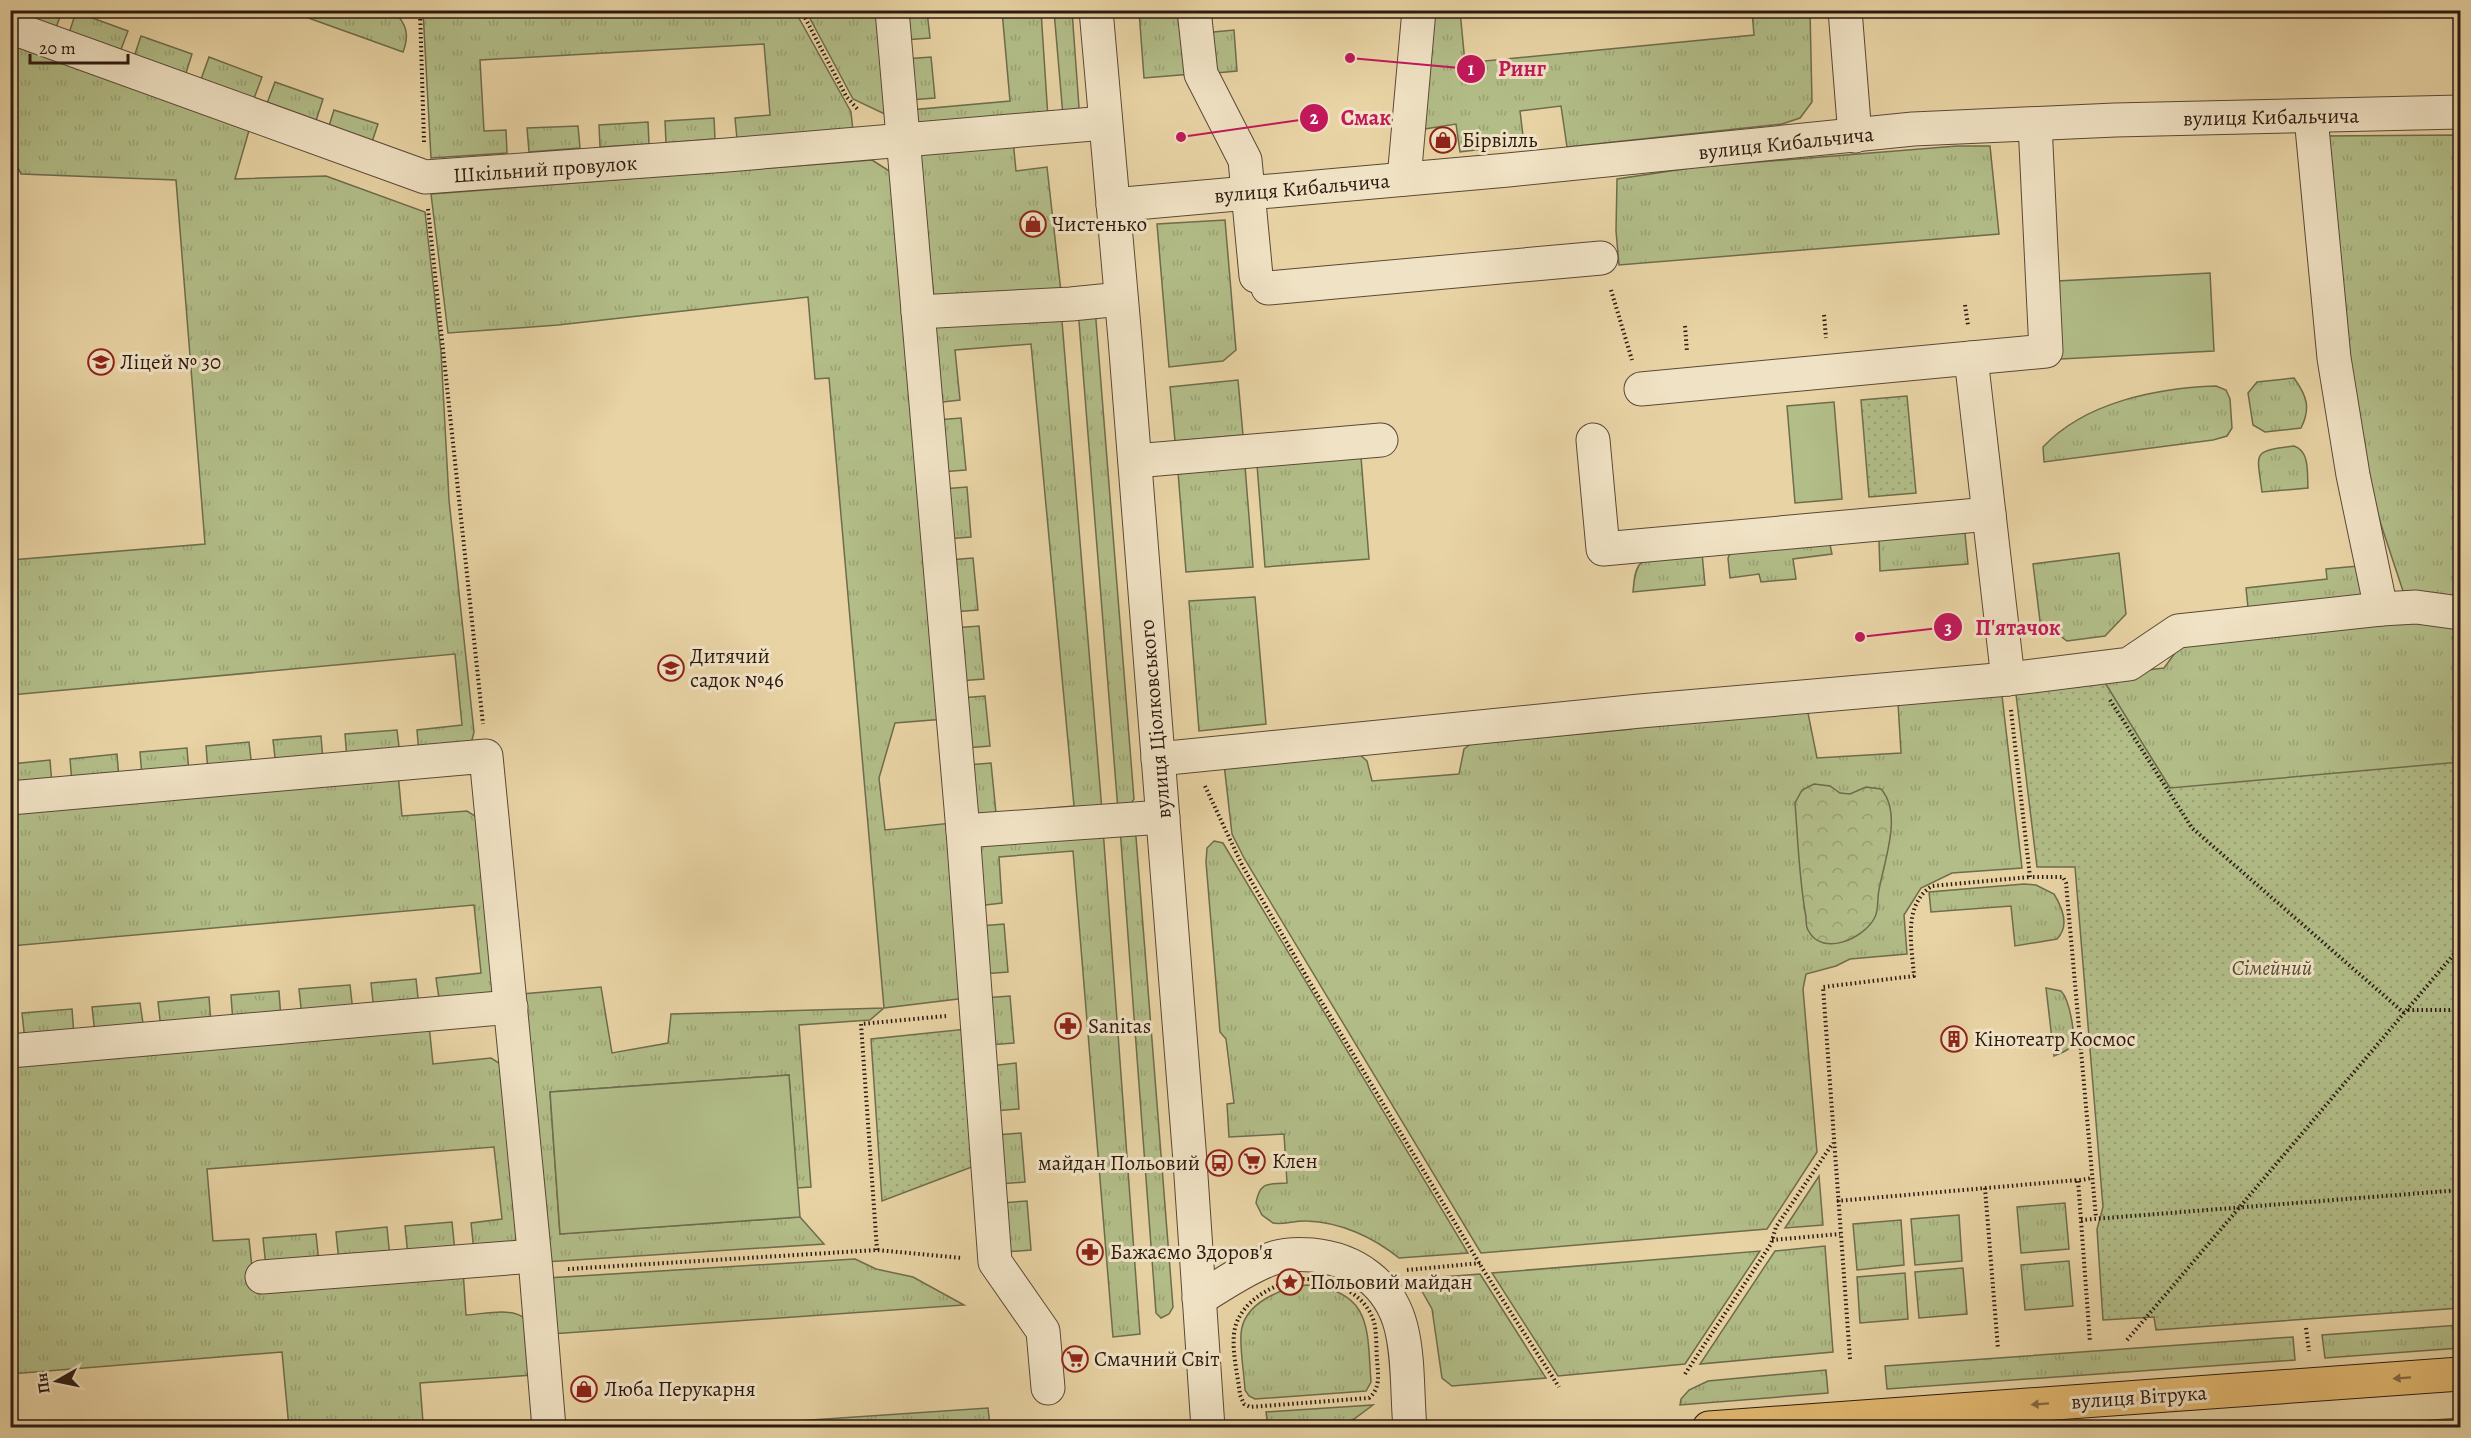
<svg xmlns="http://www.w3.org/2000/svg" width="2471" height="1438" font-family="Alegreya,serif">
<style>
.grass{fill:url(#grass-tufts);stroke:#6f6c4c;stroke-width:1.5}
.forest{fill:url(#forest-crowns);stroke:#6f6c4c;stroke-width:1.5}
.park{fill:url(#park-dots);stroke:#6f6c4c;stroke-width:1.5}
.pitch{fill:#b2bd88;stroke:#6f6c4c;stroke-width:1.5}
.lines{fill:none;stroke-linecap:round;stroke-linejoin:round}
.minor-casing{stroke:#5b4836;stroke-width:35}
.major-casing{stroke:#2c1a11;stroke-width:35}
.path{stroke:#2c1a11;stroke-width:4;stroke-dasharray:1.5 3;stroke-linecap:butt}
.minor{stroke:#f0e2c4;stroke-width:33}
.major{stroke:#e4ba72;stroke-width:33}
.oneway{fill:#886a42}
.labels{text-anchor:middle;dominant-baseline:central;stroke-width:6;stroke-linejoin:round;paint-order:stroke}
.street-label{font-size:21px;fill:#2c1a11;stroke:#f0e2c4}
.poi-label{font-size:21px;fill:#2c1a11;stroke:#f0e2c4;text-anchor:start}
.park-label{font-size:21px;font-style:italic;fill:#544b35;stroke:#f0e2c4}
.leader{fill:none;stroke:#c2185b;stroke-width:2}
.callout-dot{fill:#c2185b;stroke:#f0e2c4;stroke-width:2}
.mark-label{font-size:18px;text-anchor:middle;font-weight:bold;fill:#fff}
.callout-label{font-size:22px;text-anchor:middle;font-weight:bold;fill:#c2185b;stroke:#f0e2c4;stroke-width:6;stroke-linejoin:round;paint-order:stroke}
</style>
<defs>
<pattern id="grass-tufts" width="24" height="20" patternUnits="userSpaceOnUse" patternTransform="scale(1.5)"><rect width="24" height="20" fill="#b2bd88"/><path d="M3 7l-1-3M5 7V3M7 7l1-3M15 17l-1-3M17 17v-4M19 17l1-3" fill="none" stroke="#99a274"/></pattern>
<pattern id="forest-crowns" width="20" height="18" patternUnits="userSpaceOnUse" patternTransform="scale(1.5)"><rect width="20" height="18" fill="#b2bd88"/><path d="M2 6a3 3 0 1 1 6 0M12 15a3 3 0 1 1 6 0" fill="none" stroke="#99a274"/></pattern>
<pattern id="park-dots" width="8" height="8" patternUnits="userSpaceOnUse" patternTransform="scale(1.5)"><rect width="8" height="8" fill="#b2bd88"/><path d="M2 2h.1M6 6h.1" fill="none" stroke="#99a274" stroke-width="1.8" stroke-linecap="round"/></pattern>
</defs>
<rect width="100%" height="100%" fill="#e8d3a4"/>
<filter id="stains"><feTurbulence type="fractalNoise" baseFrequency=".00333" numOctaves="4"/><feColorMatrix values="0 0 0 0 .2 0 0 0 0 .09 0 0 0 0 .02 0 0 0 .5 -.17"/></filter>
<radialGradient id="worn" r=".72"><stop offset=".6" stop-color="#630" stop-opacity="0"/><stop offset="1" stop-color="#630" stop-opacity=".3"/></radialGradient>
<g class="grass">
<path d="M10,11H62L56,28Z"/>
<path d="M289,11H394C406,24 410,34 403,52Z"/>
<path d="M423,11H795L851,112L853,131L737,139L735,118L770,115L764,44L480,60L484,131L506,130L507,153L431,158Z"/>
<path d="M806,11H882L891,117L853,99Z"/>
<path d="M901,11H927L930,38L904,40Z"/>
<path d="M1002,11H1041L1048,118L918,123L910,110L1010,101Z"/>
<path d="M1054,11H1072L1079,107L1077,111L1063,116Z"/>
<path d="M1139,11H1187L1192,74L1144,78Z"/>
<path d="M1429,11H1460L1465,63L1754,35L1752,11H1810L1812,102L1800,118L1782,124L1567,147L1561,106L1520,111L1524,144L1460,152L1456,124L1418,130Z"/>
<path d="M76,12L128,31L120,52L69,33Z"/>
<path d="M1234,30L1237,71L1216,73L1203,33Z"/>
<path d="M141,36L192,54L185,76L134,57Z"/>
<path d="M10,40L250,127L235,179L326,176L425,212L441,352L449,500L474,732L470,748L419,754L417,730L462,725L455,654L11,695V560L205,544L176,180L21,174L11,153Z"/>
<path d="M209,57L262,77L253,101L200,82Z"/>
<path d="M931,57L935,98L909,100L905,59Z"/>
<path d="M275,82L323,99L315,124L266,106Z"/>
<path d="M334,110L378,124L371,145L328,129Z"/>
<path d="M714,118L715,139L666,143L665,121Z"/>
<path d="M648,122L649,144L600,147L599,125Z"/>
<path d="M578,126L580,148L529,152L527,128Z"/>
<path d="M2460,135V357L2456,358L2460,392V603L2412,598L2403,591L2363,470L2323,136Z"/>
<path d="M1013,140L1016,171L1047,167L1061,292L934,299L919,150Z"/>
<path d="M1957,146H1990L1999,234L1619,265L1616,231L1617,179L1697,167Z"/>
<path d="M872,160L897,176L945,719L895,723L879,778L885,830L952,823L966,998L884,1008L870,1020L799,1025L811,1187L797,1188L789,1075L550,1092L560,1234L800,1217L824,1244L545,1262L522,994L601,987L612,1053L668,1043L671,1014L884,1008L829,378L815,379L808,297L558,325L448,333L431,194Z"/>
<path d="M1225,220L1236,350L1223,361L1169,367L1157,224Z"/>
<path d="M1095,308L1134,799L1130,805L1118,810L1078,309Z"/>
<path d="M1061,309L1102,811L972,822L967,765L991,763L996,813L1074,806L1031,344L955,350L960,400L934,403L926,320Z"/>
<path d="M2294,378C2307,396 2311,408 2301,428L2265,432L2253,425L2248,393L2257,382Z"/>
<path d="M1238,380L1243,435L1175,441L1170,387Z"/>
<path d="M2216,386L2226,390L2230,399L2232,428L2227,436L2213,440L2044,462L2043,447C2085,402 2157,388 2216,386Z"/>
<path d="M961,418L966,470L940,472L936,420Z"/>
<path d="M2294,446C2310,451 2307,473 2308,488L2262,492C2257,452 2251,451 2294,446Z"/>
<path d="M1361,457L1369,559L1265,567L1257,465Z"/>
<path d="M1245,466L1253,567L1186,572L1178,472Z"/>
<path d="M967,487L971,537L946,539L942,489Z"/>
<path d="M1964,523L1968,564L1880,571L1879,541L1884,534Z"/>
<path d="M1829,540L1832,554L1793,559L1796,579L1761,582L1759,574L1730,578L1728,558L1732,549Z"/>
<path d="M1702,553L1705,585L1633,592C1634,583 1634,571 1640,564C1650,554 1688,554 1702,553Z"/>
<path d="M2119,553L2126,614L2105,636L2067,641L2040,621L2033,564Z"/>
<path d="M973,558L978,610L952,612L948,560Z"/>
<path d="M2358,566L2362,602L2249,617L2246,588L2327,579L2326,569Z"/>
<path d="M1255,597L1266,724L1199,731L1189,601Z"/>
<path d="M2400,615L2460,621V939L2170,788L2105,684L2107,675L2164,668L2186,638Z"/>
<path d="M979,626L984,679L959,681L954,628Z"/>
<path d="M2001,687L2022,868L1952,873L1921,888L1904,915L1907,954L1850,959L1836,966L1806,974L1803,989L1817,1152L1767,1229L1481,1253L1244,858L1232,834L1224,764L1359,754L1367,761L1372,781L1459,774L1464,749L1471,744L1631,729L1638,719L1804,709L1808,713L1817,758L1901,753L1898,703Z"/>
<path d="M985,696L990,746L965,748L960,698Z"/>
<path d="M397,730L400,755L347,759L345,734Z"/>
<path d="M321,736L323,761L276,766L273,740Z"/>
<path d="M249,742L252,768L208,772L206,746Z"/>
<path d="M187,748L189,773L142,777L140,752Z"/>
<path d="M117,754L119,779L72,783L70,759Z"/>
<path d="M50,760L52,785L11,789V764Z"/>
<path d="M398,773L402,816L467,811L475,816L480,825L497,999L440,1005L436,978L481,973L474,905L11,946V807Z"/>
<path d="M1120,828L1133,831L1136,837L1173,1307L1169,1314L1161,1318L1156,1313Z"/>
<path d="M1103,829L1140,1334L1113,1337L1073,851L999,857L1002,903L977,906L973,841Z"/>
<path d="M1214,841L1223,843L1468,1253L1399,1258C1373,1237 1340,1222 1307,1221C1296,1220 1284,1225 1273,1223L1262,1215L1256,1203C1260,1180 1269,1185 1287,1183L1284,1134L1229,1137L1227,1104L1234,1103L1226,1039L1220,1032L1206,862L1207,848Z"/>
<path d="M2024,884L2036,885L2054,894C2062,907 2070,926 2057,939L2015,946L2011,906L1931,912L1929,892Z"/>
<path d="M1004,924L1008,972L982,974L979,926Z"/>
<path d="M416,979L419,1007L374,1011L371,983Z"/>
<path d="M350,985L353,1012L302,1017L299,989Z"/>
<path d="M2046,988L2061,991C2069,999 2077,1036 2071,1046C2067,1052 2060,1053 2054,1056Z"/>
<path d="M279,991L281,1019L233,1023L231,995Z"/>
<path d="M1010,996L1014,1043L988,1045L984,998Z"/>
<path d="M209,997L211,1024L161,1029L158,1002Z"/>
<path d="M140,1003L144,1030L95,1034L92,1007Z"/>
<path d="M72,1009L74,1036L25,1041L22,1013Z"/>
<path d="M429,1025L433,1064L491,1058L499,1063L504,1071L521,1246L474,1251L471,1223L502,1219L494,1147L207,1169L213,1241L249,1239L254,1286L463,1270L466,1315C486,1314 513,1306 528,1321L533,1375L420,1383L423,1422L369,1428H289L282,1352L11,1374V1060Z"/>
<path d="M1016,1063L1019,1109L994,1111L990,1066Z"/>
<path d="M1021,1133L1025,1182L1000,1184L996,1135Z"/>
<path d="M1819,1176L1823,1225L1785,1228Z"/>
<path d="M1027,1201L1031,1250L1005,1252L1001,1203Z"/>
<path d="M2065,1203L2069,1249L2021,1253L2017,1207Z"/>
<path d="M1959,1215L1962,1261L1915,1265L1911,1219Z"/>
<path d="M1901,1220L1904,1265L1857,1270L1853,1224Z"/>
<path d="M452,1222L455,1252L408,1256L405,1226Z"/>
<path d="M387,1227L390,1258L339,1262L336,1232Z"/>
<path d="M316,1234L319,1263L266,1267L263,1238Z"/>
<path d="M1825,1246L1833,1352L1700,1364L1775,1251Z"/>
<path d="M1760,1251L1685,1364L1558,1376L1492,1273Z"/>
<path d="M855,1259L876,1269L913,1277L964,1305L551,1334L547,1278Z"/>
<path d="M2069,1261L2073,1306L2025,1310L2021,1265Z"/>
<path d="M1963,1268L1967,1314L1919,1318L1915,1272Z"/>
<path d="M1905,1273L1908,1319L1860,1323L1857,1277Z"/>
<path d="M1480,1274L1546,1378L1452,1386L1442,1378L1432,1309L1415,1279Z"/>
<path d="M1307,1285C1373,1291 1367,1330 1371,1382L1366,1391L1255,1399L1249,1396L1245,1390C1244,1372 1240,1352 1241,1334C1243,1303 1281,1288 1307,1285Z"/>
<path d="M2460,1325V1348L2325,1358L2322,1335Z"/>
<path d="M2293,1337L2295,1360L1887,1389L1885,1366Z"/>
<path d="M1826,1370L1828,1393L1680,1405L1681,1399L1689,1390L1708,1381Z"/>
<path d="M1373,1405L1354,1419L1334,1427H1268L1266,1412Z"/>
<path d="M988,1408L990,1426L971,1427H707Z"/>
<path d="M2460,1418V1427L2355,1426Z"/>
</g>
<path class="forest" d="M1814,784L1830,786L1840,793L1850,794L1866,787L1881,789C1903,814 1884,861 1879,890C1877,898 1879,909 1875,917C1865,938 1822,958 1808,930C1806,927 1806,921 1806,917C1799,879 1798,841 1795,803L1802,790Z"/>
<g class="park">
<path d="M1907,396L1916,493L1869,497L1861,400Z"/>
<path d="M2104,681L2170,788L2460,762V1308L2156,1330L2154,1317L2103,1320L2097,1229L2103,1207L2075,867H2037L2015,686Z"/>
<path d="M967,1029L977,1165L882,1201L871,1039Z"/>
</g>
<g class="pitch">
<path d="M2210,273L2214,351L2061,359L2057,281Z"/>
<path d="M1834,402L1842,499L1795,503L1787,406Z"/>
<path d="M789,1075L800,1217L560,1234L550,1092Z"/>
</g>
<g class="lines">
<g class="minor-casing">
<g id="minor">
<path d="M892,10L963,831L995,1262L1043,1331L1048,1388"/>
<path d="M1096,10L1125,339L1190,1161L1208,1428"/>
<path d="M1194,10L1201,74L1245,160L1256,276"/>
<path d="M1845,10L1855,136"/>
<path d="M10,27L425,177L727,155L1105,123"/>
<path d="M2311,117L2334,358L2353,475L2381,609"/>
<path d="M1404,179L1419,10"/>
<path d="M1113,205L1508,170L1913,129L2115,120L2460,112"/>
<path d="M1268,288L1601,258"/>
<path d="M918,312L1071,304L1121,299"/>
<path d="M1971,358L2046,351L2035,124"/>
<path d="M1641,389L1971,358L2008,679"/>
<path d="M1593,440L1603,549L1989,514"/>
<path d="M1135,461L1381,440"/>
<path d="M1158,759L1640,711L2008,679L2129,664L2178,631L2381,609L2416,607L2460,613"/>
<path d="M10,798L486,756L536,1271L549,1428"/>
<path d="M963,831L1163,817"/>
<path d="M10,1051L511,1007"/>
<path d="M262,1277L534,1256"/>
<path d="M1199,1299C1222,1285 1246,1268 1271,1259C1283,1254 1299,1254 1312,1255C1355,1259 1390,1284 1401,1327C1409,1358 1407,1396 1410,1428"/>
</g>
</g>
<g class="major-casing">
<path id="major" d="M1709,1428L2460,1374"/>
</g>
<g class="path">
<path d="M420,10L424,142"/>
<path d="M801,10L846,96L859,111"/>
<path d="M428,209L483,724"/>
<path d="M1611,290L1632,360"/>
<path d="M1965,305L1968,325"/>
<path d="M1824,315L1826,338"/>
<path d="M1685,326L1687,352"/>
<path d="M2110,700L2192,828L2404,1013"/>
<path d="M2011,710L2030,877H2063L2066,883L2096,1218"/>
<path d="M1205,786L1242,865L1309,981L1484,1271L1559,1387"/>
<path d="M2408,1010H2460"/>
<path d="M2075,1181L2092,1178"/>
<path d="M1985,1188L1998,1349"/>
<path d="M1837,1201L2078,1180L2090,1342"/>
<path d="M2081,1220L2460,1190"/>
<path d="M1772,1240L1840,1234"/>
<path d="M877,1250L861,1024L946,1016"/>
<path d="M568,1269L877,1250L962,1258"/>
<path d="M1407,1270L1481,1263"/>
<path d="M1303,1279C1331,1279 1365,1292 1374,1322C1377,1334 1376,1348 1377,1360C1378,1374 1381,1388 1369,1398L1250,1407L1244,1404L1240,1395C1238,1376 1232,1353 1234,1334C1237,1302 1275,1282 1303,1279Z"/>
<path d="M2306,1328L2309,1351"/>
<path d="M2127,1340L2460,947"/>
<path d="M1850,1359L1823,987L1914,976C1912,947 1902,905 1932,886L2030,877"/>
<path d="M1685,1374L1771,1244L1776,1227L1833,1143"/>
<path d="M225,1423L226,1428"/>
<path d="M2345,1427L2346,1428"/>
</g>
<use href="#minor" class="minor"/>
<use href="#major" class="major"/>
</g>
<defs><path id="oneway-solid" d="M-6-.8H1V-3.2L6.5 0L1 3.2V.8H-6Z" transform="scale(1.5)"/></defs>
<g class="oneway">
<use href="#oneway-solid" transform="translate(2402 1378) rotate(176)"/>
<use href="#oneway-solid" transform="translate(2040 1404) rotate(176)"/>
</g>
<defs>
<g id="shop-ring" transform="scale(1.35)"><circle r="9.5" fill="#f0e2c4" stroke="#8f2418" stroke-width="1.5"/><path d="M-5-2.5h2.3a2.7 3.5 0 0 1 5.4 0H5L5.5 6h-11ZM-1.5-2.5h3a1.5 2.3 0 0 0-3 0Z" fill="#8f2418"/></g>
<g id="school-ring" transform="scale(1.35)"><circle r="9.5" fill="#f0e2c4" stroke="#8f2418" stroke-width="1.5"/><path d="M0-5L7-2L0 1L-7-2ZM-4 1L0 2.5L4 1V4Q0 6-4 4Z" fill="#8f2418"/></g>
<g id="pharmacy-ring" transform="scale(1.35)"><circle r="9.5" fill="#f0e2c4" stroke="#8f2418" stroke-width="1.5"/><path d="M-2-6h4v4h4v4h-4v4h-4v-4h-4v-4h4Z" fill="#8f2418"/></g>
<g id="building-ring" transform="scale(1.35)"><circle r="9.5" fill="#f0e2c4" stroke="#8f2418" stroke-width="1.5"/><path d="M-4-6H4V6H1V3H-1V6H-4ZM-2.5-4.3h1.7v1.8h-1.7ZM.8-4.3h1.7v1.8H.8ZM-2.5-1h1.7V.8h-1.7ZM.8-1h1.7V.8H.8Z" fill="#8f2418"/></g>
<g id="supermarket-ring" transform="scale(1.35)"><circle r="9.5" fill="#f0e2c4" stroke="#8f2418" stroke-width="1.5"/><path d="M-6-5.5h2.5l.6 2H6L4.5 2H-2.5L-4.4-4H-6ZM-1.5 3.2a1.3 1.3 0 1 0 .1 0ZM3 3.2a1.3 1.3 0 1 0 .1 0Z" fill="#8f2418"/></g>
<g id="bus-ring" transform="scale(1.35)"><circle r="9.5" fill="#f0e2c4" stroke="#8f2418" stroke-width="1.5"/><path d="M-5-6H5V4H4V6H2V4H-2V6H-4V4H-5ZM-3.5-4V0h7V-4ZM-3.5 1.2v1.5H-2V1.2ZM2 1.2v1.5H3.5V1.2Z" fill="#8f2418"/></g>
<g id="sight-ring" transform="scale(1.35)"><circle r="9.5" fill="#f0e2c4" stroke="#8f2418" stroke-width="1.5"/><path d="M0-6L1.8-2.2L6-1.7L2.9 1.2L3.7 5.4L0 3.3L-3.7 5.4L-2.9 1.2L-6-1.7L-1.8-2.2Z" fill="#8f2418"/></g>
</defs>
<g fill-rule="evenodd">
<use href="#shop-ring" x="1443" y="140"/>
<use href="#shop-ring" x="1033" y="224"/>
<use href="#school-ring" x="101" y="362"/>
<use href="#school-ring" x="671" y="668"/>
<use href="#pharmacy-ring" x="1068" y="1026"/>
<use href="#building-ring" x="1954" y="1039"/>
<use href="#supermarket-ring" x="1252" y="1161"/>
<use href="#bus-ring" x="1219" y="1163"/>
<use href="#pharmacy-ring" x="1090" y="1252"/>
<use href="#sight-ring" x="1290" y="1282"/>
<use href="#supermarket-ring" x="1075" y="1359"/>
<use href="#shop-ring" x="584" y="1389"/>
</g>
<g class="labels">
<g class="street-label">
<text transform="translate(2271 117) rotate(-1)">вулиця Кибальчича</text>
<text transform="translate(1786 143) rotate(-6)">вулиця Кибальчича</text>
<text transform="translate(545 169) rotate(-4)">Шкільний провулок</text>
<text transform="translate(1302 188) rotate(-5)">вулиця Кибальчича</text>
<text transform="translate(1155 719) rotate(-95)">вулиця Ціолковського</text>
<text transform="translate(2139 1397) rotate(-4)">вулиця Вітрука</text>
</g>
<g class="poi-label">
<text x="1462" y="140">Бірвілль</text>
<text x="1052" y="224">Чистенько</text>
<text x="120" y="362">Ліцей № 30</text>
<text x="690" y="656">Дитячий<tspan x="690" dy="24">садок №46</tspan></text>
<text x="1088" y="1026">Sanitas</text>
<text x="1974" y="1039">Кінотеатр Космос</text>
<text x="1272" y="1161">Клен</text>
<text x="1200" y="1163" text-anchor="end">майдан Польовий</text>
<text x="1110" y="1252">Бажаємо Здоров'я</text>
<text x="1310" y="1282">Польовий майдан</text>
<text x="1094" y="1359">Смачний Світ</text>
<text x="604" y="1389">Люба Перукарня</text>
</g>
<g class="park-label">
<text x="2272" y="968">Сімейний</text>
</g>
</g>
<path class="leader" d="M1350 58L1471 69M1181 137L1314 118M1860 637L1948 627"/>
<g class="callout-dot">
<circle cx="1350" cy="58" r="6"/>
<circle cx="1181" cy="137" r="6"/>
<circle cx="1860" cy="637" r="6"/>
<circle cx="1471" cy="69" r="15"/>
<circle cx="1314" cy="118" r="15"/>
<circle cx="1948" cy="627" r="15"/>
</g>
<g class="mark-label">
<text x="1471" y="75">1</text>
<text x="1314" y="124">2</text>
<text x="1948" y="634">3</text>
</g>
<g class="callout-label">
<text x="1522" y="76">Ринг</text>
<text x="1366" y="125">Смак</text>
<text x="2018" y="635">П'ятачок</text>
</g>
<rect width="2471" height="1438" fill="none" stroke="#e8d3a4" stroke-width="36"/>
<rect x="12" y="12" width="2447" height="1414" fill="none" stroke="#2c1a11" stroke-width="3"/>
<rect x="18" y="18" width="2435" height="1402" fill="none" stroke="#2c1a11" stroke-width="1.5"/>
<g transform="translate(57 1381) rotate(261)" stroke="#f0e2c4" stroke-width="4.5" paint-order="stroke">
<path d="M0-4.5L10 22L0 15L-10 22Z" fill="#2c1a11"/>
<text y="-9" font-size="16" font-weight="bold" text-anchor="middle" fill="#2c1a11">Пн</text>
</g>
<path d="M30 54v9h98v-9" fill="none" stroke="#2c1a11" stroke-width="3"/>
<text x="39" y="54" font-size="18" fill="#2c1a11" stroke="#f0e2c4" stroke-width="4.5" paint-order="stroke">20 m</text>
<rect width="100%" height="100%" filter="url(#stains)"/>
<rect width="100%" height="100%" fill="url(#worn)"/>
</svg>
